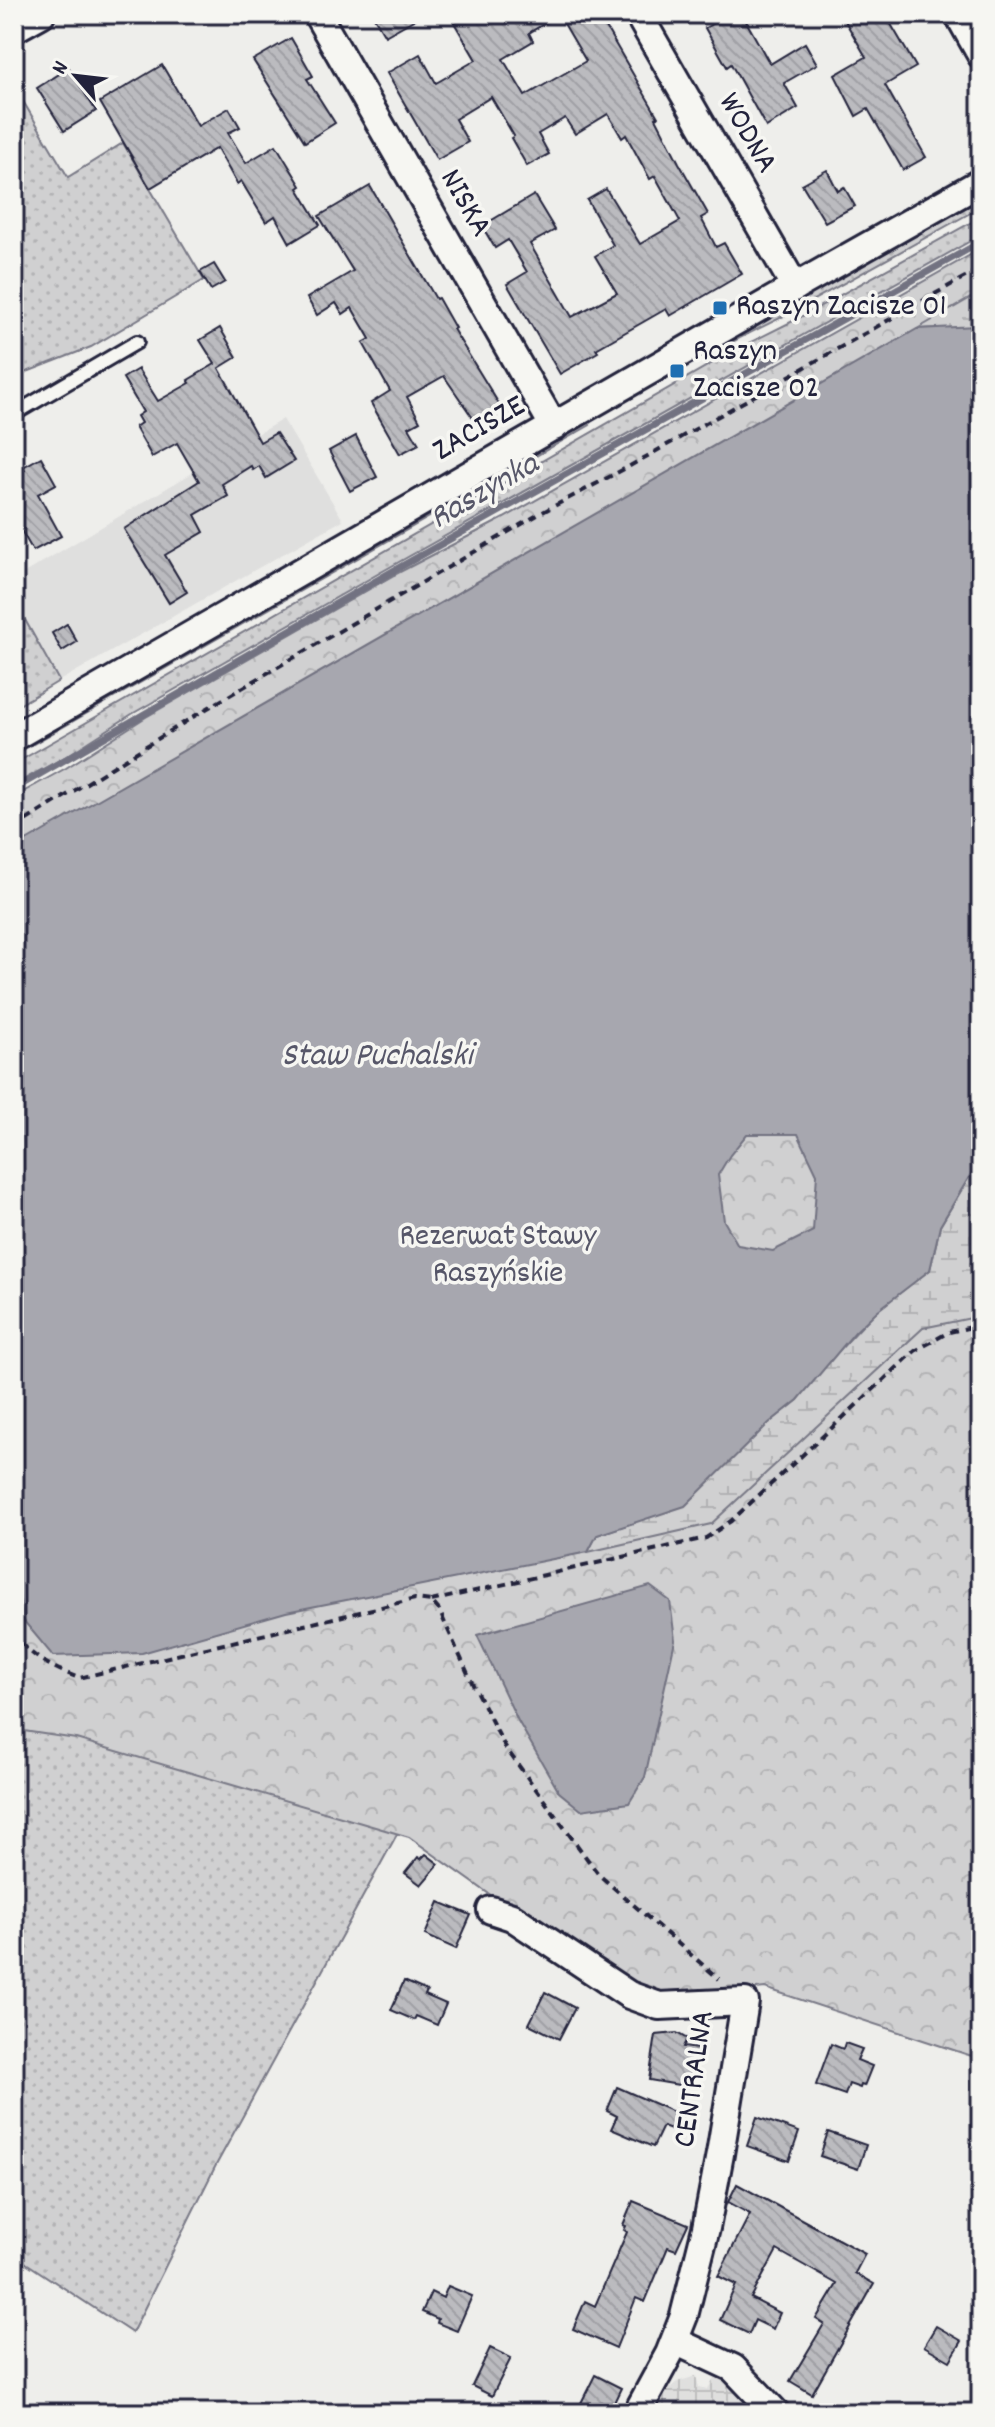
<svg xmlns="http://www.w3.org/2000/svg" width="995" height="2427" font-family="Dekko,sans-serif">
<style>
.built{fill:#dfdfde}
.industrial{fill:url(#industrial-grid)}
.grass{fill:url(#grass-dots);stroke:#797986;stroke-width:2}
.forest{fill:url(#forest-crowns);stroke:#797986;stroke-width:2}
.wetland{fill:url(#wetland-marsh);stroke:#797986;stroke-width:2}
.water{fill:#a7a7af;stroke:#727281;stroke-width:2;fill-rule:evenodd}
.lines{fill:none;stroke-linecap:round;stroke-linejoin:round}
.stream{stroke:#727281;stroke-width:7}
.building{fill:url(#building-back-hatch);stroke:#22223b;stroke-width:2;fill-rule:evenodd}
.service-casing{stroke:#22223b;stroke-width:18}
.minor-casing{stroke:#22223b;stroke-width:32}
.path{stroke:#22223b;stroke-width:4;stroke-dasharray:8 6;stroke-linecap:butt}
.service{stroke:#f6f6f2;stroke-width:12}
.minor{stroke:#f6f6f2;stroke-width:26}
.poi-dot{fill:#1f6fb2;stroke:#f6f6f2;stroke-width:3}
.labels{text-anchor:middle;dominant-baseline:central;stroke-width:7;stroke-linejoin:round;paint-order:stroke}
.street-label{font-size:32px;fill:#22223b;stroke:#f6f6f2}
.poi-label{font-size:32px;fill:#22223b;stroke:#f6f6f2;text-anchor:start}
.park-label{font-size:32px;fill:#565668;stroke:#f6f6f2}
.water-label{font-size:34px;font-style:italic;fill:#575769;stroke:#f6f6f2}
</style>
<defs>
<pattern id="industrial-grid" width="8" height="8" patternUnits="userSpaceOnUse" patternTransform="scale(2)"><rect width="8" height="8" fill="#dfdfde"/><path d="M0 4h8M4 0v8" fill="none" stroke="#bfbfbf"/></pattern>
<pattern id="grass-dots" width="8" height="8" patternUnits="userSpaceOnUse" patternTransform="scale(2)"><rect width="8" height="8" fill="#d0d0d1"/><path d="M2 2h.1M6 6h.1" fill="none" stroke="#b2b2b4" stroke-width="1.8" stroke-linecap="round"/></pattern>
<pattern id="forest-crowns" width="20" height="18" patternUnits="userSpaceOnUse" patternTransform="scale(2)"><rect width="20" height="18" fill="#d0d0d1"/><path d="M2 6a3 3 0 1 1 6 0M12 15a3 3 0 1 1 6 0" fill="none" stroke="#b2b2b4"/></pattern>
<pattern id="wetland-marsh" width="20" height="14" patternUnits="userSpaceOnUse" patternTransform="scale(2)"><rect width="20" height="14" fill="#d0d0d1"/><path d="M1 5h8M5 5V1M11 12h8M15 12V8" fill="none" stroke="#b2b2b4"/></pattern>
<pattern id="building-back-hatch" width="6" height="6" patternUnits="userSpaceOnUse" patternTransform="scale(2)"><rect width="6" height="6" fill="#bbbbbf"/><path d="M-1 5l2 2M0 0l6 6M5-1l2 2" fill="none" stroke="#a0a0a5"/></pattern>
</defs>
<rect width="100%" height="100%" fill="#eeeeeb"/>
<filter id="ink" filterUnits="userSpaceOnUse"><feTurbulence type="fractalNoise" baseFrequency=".0125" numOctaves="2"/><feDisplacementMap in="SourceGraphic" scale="16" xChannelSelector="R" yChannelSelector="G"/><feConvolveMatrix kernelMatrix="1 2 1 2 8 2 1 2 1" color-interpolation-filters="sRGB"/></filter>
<g filter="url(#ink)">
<path class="built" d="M283,419L343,520L59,681L14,600V579Z"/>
<path class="industrial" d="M696,2376L699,2387L708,2389L714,2378L728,2381L759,2413H655L666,2391L677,2382Z"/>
<g class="grass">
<path d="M14,86L68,177L123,143L204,280L91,347L14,377Z"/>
<path d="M981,193V207L788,314L734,341L731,336Z"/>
<path d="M981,217V235L390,567L132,714L65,757L14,785V764L737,349L795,320Z"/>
<path d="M588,420L590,425L14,755V749Z"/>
<path d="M14,600L59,681L14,708Z"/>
<path d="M21,1711L402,1825L215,2167L132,2333L14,2255V1719Z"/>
</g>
<path class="forest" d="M981,249V2059L765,1988L641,2002L409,1837L76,1739L24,1731L14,1715V797L66,768L146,717L394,575L504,518Z"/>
<g class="wetland">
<path d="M981,292V327L917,329Z"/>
<path d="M981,1157V1316L923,1328L711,1524L588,1552L597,1535L635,1522L769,1423L798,1400L820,1371L876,1311L930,1270L940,1226Z"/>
</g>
<g class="water">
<path d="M976,326L981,327V639L975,678L981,686V1157L940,1226L930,1270L877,1311L855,1332L798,1400L769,1423L685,1506L597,1535L588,1552L286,1612L142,1653L53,1656L23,1620L14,1558V848L917,329ZM747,1134H798L817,1174L813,1231L773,1251L738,1245L724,1221L718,1175L730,1155Z"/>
<path d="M650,1586L670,1601L675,1640L645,1777L629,1803L581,1810L559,1792L518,1721L477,1635Z"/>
</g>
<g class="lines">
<path class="stream" d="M14,789L393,571L981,242"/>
</g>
<g class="building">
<path d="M372,14H424L385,36Z"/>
<path d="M449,14H598L658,117L656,118L679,163L708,214L701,218L716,247L724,243L742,274L670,316L666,309L596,349L598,352L560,374L507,284L527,272L508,240L495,248L482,226L534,195L555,230L530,244L572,317L617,293L595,256L613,245L587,200L606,189L640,244L680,221L655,176L650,179L626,135L622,138L608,114L575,134L565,118L538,134L549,154L527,166L511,138L514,136L491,97L455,119L468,142L437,160L387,73L420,54L436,83L476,60ZM559,15L586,61L525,96L503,59L533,41L529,33Z"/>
<path d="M729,14H742L770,64L805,43L817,64L784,83L798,108L766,127L731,64L727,67L705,28Z"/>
<path d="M841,14H885L916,67L885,85L926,157L903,170L868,109L856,116L835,75L866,57Z"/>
<path d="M291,38L313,76L307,79L335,123L305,142L253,60Z"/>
<path d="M162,65L198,126L229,108L240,127L228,133L246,163L276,145L301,186L298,188L320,225L290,243L275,216L266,222L241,181L237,184L217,148L150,188L100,102Z"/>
<path d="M69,68L96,111L64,131L37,88Z"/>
<path d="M827,170L838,191L844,187L855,206L825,222L802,184Z"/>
<path d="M370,186L436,299L438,298L455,328L453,329L502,409L477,424L444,376L407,397L420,421L409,427L419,444L400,454L371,403L390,391L363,343L370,339L352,308L343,314L336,303L317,315L307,298L353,271L319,216Z"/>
<path d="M214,264L225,282L211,290L200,272Z"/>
<path d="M220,328L237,357L219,368L260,442L276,433L294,461L266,478L259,466L253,470L251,466L222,484L228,496L195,515L204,532L165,555L187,592L169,603L124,529L199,481L177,443L152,457L135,427L141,423L137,416L143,412L123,378L138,369L158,401L190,383L188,380L215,364L200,340Z"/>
<path d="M356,436L377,477L350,491L329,451Z"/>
<path d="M41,457L56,484L38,494L61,536L33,551L14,518V476L25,470L23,467Z"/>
<path d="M67,624L77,642L62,651L52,633Z"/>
<path d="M426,1854L439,1864L421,1885L405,1873L418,1857L421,1859Z"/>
<path d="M439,1902L471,1915L456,1949L425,1935Z"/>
<path d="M404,1981L427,1991L425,1995L446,2004L437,2025L416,2016L414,2020L391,2010Z"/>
<path d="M545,1992L575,2008L559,2039L529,2024Z"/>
<path d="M677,2033L687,2039L683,2047L698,2049L691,2087L649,2080L656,2035Z"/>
<path d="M845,2043L862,2049L857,2060L872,2066L864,2086L861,2085L860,2088L849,2084L845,2095L816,2085L831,2044L843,2049Z"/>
<path d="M617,2087L685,2117L679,2132L663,2126L653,2147L611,2129L617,2116L607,2111Z"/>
<path d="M757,2117L799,2132L789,2161L747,2146Z"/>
<path d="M828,2132L866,2145L858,2169L820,2156Z"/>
<path d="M737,2184L865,2254L855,2273L874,2284L812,2394L790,2381L824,2324L816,2319L837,2284L777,2250L751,2298L780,2313L773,2329L755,2320L749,2334L720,2320L736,2285L718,2276L750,2214L728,2202Z"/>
<path d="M633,2201L688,2224L676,2250L668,2247L645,2302L636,2298L616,2348L573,2329L585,2301L595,2306L627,2232L624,2230L626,2226L623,2225Z"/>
<path d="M448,2286L472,2296L457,2331L437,2323L438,2319L422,2312L431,2292L443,2298Z"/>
<path d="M936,2326L962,2341L950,2361L924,2346Z"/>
<path d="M490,2348L511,2358L492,2396L472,2386Z"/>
<path d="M595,2375L621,2388L609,2413H576Z"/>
</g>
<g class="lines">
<g class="service-casing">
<path id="service" d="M14,414L137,342"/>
</g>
<g class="minor-casing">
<g id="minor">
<path d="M317,14L554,427"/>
<path d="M638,14L795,287"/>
<path d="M958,14L981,55"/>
<path d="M14,29L41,14"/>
<path d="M14,737L795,287L981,182"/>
<path d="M491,1910L512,1917L629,1995L659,2006L745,2002L720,2154L706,2228L684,2316L669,2354L637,2413"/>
<path d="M675,2341L733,2368L776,2413"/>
</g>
</g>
<g class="path">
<path d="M14,828L201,712L539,514L628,467L981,268"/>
<path d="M431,1601L706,1538L731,1521L915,1351L949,1332L981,1325"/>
<path d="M14,1631C26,1656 55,1669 79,1678L415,1599L431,1601L439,1610L474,1687L505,1747L599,1875L719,1979"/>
</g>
<use href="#service" class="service"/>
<use href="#minor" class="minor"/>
</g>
</g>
<g class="poi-dot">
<rect x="712" y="300" width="16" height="16" rx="4"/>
<rect x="669" y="363" width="16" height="16" rx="4"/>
</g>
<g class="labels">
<g class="street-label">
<text transform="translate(746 134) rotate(60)">WODNA</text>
<text transform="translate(464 204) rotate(60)">NISKA</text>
<text transform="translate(480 430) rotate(-30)">ZACISZE</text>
<text transform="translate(696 2079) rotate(-82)">CENTRALNA</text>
</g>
<g class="poi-label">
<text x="736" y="308">Raszyn Zacisze 01</text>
<text x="693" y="353">Raszyn<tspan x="693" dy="37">Zacisze 02</tspan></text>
</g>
<g class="park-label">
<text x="498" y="1238">Rezerwat Stawy<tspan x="498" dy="37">Raszyńskie</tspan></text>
</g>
<g class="water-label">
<text transform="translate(485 493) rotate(-30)">Raszynka</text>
<text x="377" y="1057">Staw Puchalski</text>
</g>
</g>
<rect width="995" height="2427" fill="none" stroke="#f6f6f2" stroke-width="48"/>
<rect x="24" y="24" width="947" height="2379" fill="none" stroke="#22223b" stroke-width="3" filter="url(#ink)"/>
<g transform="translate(76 76) rotate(298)" stroke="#f6f6f2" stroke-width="6" paint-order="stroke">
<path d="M0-6L14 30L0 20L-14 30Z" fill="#22223b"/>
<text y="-12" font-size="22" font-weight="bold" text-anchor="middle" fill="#22223b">N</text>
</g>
</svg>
